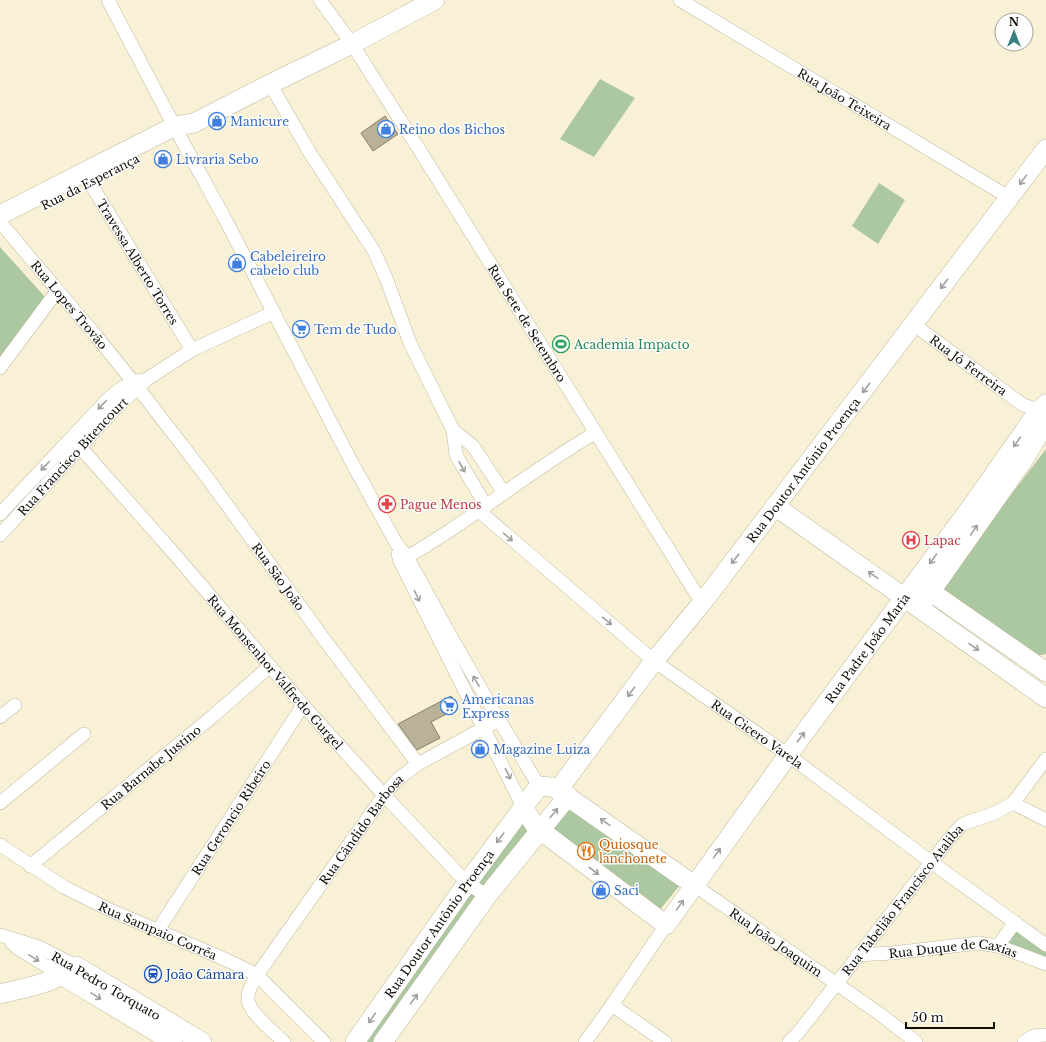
<svg xmlns="http://www.w3.org/2000/svg" width="1046" height="1042" font-family="'Libre Baskerville',serif">
<style>
.green{fill:#abc8a0}
.building{fill:#b9b198;stroke:#867f67}
.lines{fill:none;stroke-linecap:round;stroke-linejoin:round}
.street-casing{stroke:#c0b89f;stroke-width:14}
.secondary-casing{stroke:#c0b89f;stroke-width:20}
.street{stroke:#fff;stroke-width:13}
.secondary{stroke:#fff;stroke-width:19}
.oneway{stroke:#a09f9b}
.labels{text-anchor:middle;dominant-baseline:central;stroke-width:3;stroke-linejoin:round;paint-order:stroke}
.street-label{font-size:12px;fill:#110e06;stroke:#fefefe}
.shop-label{font-size:12px;fill:#366cbe;stroke:#fefefe;text-anchor:start}
.leisure-label{font-size:12px;fill:#27864d;stroke:#fefefe;text-anchor:start}
.health-label{font-size:12px;fill:#be3a42;stroke:#fefefe;text-anchor:start}
.food-label{font-size:12px;fill:#c56008;stroke:#fefefe;text-anchor:start}
.transit-label{font-size:12px;fill:#164399;stroke:#fefefe;text-anchor:start}
</style>
<rect width="100%" height="100%" fill="#f9f1d6"/>
<g class="green">
<path d="M600,79L635,98L594,157L560,139Z"/>
<path d="M879,183L905,200L878,244L852,226Z"/>
<path d="M0,247L45,297L0,358Z"/>
<path d="M1046,449V654L1035,656L940,587Z"/>
<path d="M571,807L680,885L659,911L551,832Z"/>
<path d="M522,816L532,829L378,1042H361Z"/>
<path d="M1016,930L1046,950V960L1003,946Z"/>
</g>
<g class="building">
<path d="M385,116L398,134L373,151L361,133Z"/>
<path d="M451,696L458,708L431,722L440,738L417,750L398,724Z"/>
</g>
<g class="lines">
<g class="street-casing">
<g id="street">
<path d="M108,0L180,137L224,217L350,459L396,543L407,557L455,644L499,720L539,786"/>
<path id="s1" d="M320,0L352,44L422,154L702,603"/>
<path id="s2" d="M680,0L1010,198"/>
<path d="M270,84L310,153L374,251L386,278L410,343L453,430L456,455L486,506"/>
<path id="s3" d="M84,173L192,350"/>
<path id="s4" d="M0,222L97,337L138,388L206,476L321,635L418,764"/>
<path id="s5" d="M913,324L1023,405L1039,410L1045,414"/>
<path d="M0,368L57,291"/>
<path d="M453,430L473,446L504,493"/>
<path id="s6" d="M72,438L178,558L303,705L384,795L467,883L487,896"/>
<path id="s7" d="M479,511L654,661L788,755L931,862L1046,945"/>
<path d="M0,514L107,400C118,390 127,383 141,380"/>
<path id="s8" d="M0,535L113,411L147,379L192,350L274,312"/>
<path d="M398,554L400,561L523,807"/>
<path d="M400,561C468,523 528,472 595,433"/>
<path d="M0,717L15,705"/>
<path d="M0,803L84,734"/>
<path d="M1013,803L1046,820"/>
<path id="s9" d="M0,845L64,887L110,910L229,961L257,975L324,1042"/>
<path id="s10" d="M30,866L213,716L270,666"/>
<path id="s11" d="M694,885L880,1014L916,1042"/>
<path id="s12" d="M158,930L303,705"/>
<path d="M0,935L39,947L76,966"/>
<path d="M11,942L17,948L63,976"/>
<path d="M998,946L1015,922"/>
<path id="s13" d="M857,955L892,953L979,943L998,946L1046,964"/>
<path d="M612,1005L665,1042"/>
<path id="s14" d="M284,1042C274,1032 245,1010 248,996C249,988 253,982 257,975L384,795L398,779L418,764L499,720"/>
<path d="M585,1042L612,1005L666,925"/>
<path id="s15" d="M789,1042L798,1033L953,834L963,824L995,813L1013,803L1046,759"/>
<path d="M1024,1042L1033,1036L1046,1035"/>
</g>
</g>
<g class="secondary-casing">
<g id="secondary">
<path d="M0,215L175,126L194,123L270,84L352,44L435,0"/>
<path d="M775,506L1046,698"/>
<path d="M921,585L1046,672"/>
<path d="M919,608L1024,459L1039,434L1046,420"/>
<path id="s16" d="M558,790L654,661L702,603L1046,149"/>
<path id="s17" d="M523,807L534,824L540,830L666,925L788,755L974,503L1039,410L1046,404"/>
<path d="M63,976L173,1042"/>
<path d="M0,994C29,987 52,984 76,966L202,1042"/>
<path id="s18" d="M355,1042L467,883L539,786L552,787L558,790L694,885"/>
<path d="M383,1042L487,896L568,796"/>
</g>
</g>
<use href="#street" class="street"/>
<use href="#secondary" class="secondary"/>
</g>
<defs><path id="oneway-shaft" d="M-6 0H5M1.5-3L5.5 0L1.5 3" fill="none" stroke-width="1.6" stroke-linecap="round" stroke-linejoin="round"/></defs>
<g class="oneway">
<use href="#oneway-shaft" transform="translate(1023 180) rotate(126)"/>
<use href="#oneway-shaft" transform="translate(944 284) rotate(127)"/>
<use href="#oneway-shaft" transform="translate(866 388) rotate(127)"/>
<use href="#oneway-shaft" transform="translate(102 405) rotate(134)"/>
<use href="#oneway-shaft" transform="translate(1017 442) rotate(125)"/>
<use href="#oneway-shaft" transform="translate(45 466) rotate(134)"/>
<use href="#oneway-shaft" transform="translate(462 467) rotate(61)"/>
<use href="#oneway-shaft" transform="translate(974 530) rotate(-55)"/>
<use href="#oneway-shaft" transform="translate(508 537) rotate(41)"/>
<use href="#oneway-shaft" transform="translate(735 559) rotate(127)"/>
<use href="#oneway-shaft" transform="translate(933 559) rotate(126)"/>
<use href="#oneway-shaft" transform="translate(873 575) rotate(-145)"/>
<use href="#oneway-shaft" transform="translate(417 596) rotate(64)"/>
<use href="#oneway-shaft" transform="translate(607 621) rotate(40)"/>
<use href="#oneway-shaft" transform="translate(974 647) rotate(35)"/>
<use href="#oneway-shaft" transform="translate(476 681) rotate(-120)"/>
<use href="#oneway-shaft" transform="translate(631 692) rotate(127)"/>
<use href="#oneway-shaft" transform="translate(801 737) rotate(-53)"/>
<use href="#oneway-shaft" transform="translate(508 774) rotate(64)"/>
<use href="#oneway-shaft" transform="translate(554 813) rotate(-50)"/>
<use href="#oneway-shaft" transform="translate(605 822) rotate(-145)"/>
<use href="#oneway-shaft" transform="translate(500 838) rotate(127)"/>
<use href="#oneway-shaft" transform="translate(717 853) rotate(-54)"/>
<use href="#oneway-shaft" transform="translate(594 871) rotate(37)"/>
<use href="#oneway-shaft" transform="translate(680 905) rotate(-55)"/>
<use href="#oneway-shaft" transform="translate(34 958) rotate(31)"/>
<use href="#oneway-shaft" transform="translate(96 996) rotate(31)"/>
<use href="#oneway-shaft" transform="translate(414 999) rotate(-54)"/>
<use href="#oneway-shaft" transform="translate(372 1018) rotate(125)"/>
</g>
<defs>
<g id="shop-ring" transform="scale(0.9)"><circle r="9.5" fill="#fefefe" stroke="#3f7fe0" stroke-width="1.5"/><path d="M-5-2.5h2.3a2.7 3.5 0 0 1 5.4 0H5L5.5 6h-11ZM-1.5-2.5h3a1.5 2.3 0 0 0-3 0Z" fill="#3f7fe0"/></g>
<g id="supermarket-ring" transform="scale(0.9)"><circle r="9.5" fill="#fefefe" stroke="#3f7fe0" stroke-width="1.5"/><path d="M-6-5.5h2.5l.6 2H6L4.5 2H-2.5L-4.4-4H-6ZM-1.5 3.2a1.3 1.3 0 1 0 .1 0ZM3 3.2a1.3 1.3 0 1 0 .1 0Z" fill="#3f7fe0"/></g>
<g id="stadium-ring" transform="scale(0.9)"><circle r="9.5" fill="#fefefe" stroke="#2e9e5b" stroke-width="1.5"/><path d="M0-5a6.5 5 0 1 0 0 10a6.5 5 0 1 0 0-10ZM-3.5-1.8h7v3.6h-7Z" fill="#2e9e5b"/></g>
<g id="pharmacy-ring" transform="scale(0.9)"><circle r="9.5" fill="#fefefe" stroke="#e0444e" stroke-width="1.5"/><path d="M-2-6h4v4h4v4h-4v4h-4v-4h-4v-4h4Z" fill="#e0444e"/></g>
<g id="hospital-ring" transform="scale(0.9)"><circle r="9.5" fill="#fefefe" stroke="#e0444e" stroke-width="1.5"/><path d="M-5-5h3v3.5h4V-5h3V5h-3V1.5h-4V5h-3Z" fill="#e0444e"/></g>
<g id="restaurant-ring" transform="scale(0.9)"><circle r="9.5" fill="#fefefe" stroke="#e8710a" stroke-width="1.5"/><path d="M-5-6h1v4h1v-4h1v4h1v-4h1v5L-1.5 .5V6h-2V.5L-5-1ZM5-6V6H3V1.5H1.5Q1.5-4 5-6Z" fill="#e8710a"/></g>
<g id="station-ring" transform="scale(0.9)"><circle r="9.5" fill="#fefefe" stroke="#1a4fb4" stroke-width="1.5"/><path d="M-3-6H3Q5-6 5-4V2Q5 4 3 4L4.5 6H3L1.5 4h-3L-3 6H-4.5L-3 4Q-5 4-5 2V-4Q-5-6-3-6ZM-3.5-4v3h7v-3ZM-3.5 1v1.5H-2V1ZM2 1v1.5H3.5V1Z" fill="#1a4fb4"/></g>
</defs>
<g fill-rule="evenodd">
<use href="#shop-ring" x="217" y="121"/>
<use href="#shop-ring" x="386" y="129"/>
<use href="#shop-ring" x="163" y="159"/>
<use href="#shop-ring" x="237" y="263"/>
<use href="#supermarket-ring" x="301" y="329"/>
<use href="#stadium-ring" x="561" y="344"/>
<use href="#pharmacy-ring" x="387" y="504"/>
<use href="#hospital-ring" x="911" y="540"/>
<use href="#supermarket-ring" x="449" y="706"/>
<use href="#shop-ring" x="480" y="749"/>
<use href="#restaurant-ring" x="586" y="851"/>
<use href="#shop-ring" x="601" y="890"/>
<use href="#station-ring" x="153" y="974"/>
</g>
<g class="labels">
<g class="street-label">
<text stroke="none"><textPath href="#s2" startOffset="192">Rua João Teixeira</textPath></text>
<text transform="translate(90 182) rotate(-27)">Rua da Esperança</text>
<text stroke="none"><textPath href="#s3" startOffset="104">Travessa Alberto Torres</textPath></text>
<text stroke="none"><textPath href="#s4" startOffset="108">Rua Lopes Trovão</textPath></text>
<text stroke="none"><textPath href="#s1" startOffset="384">Rua Sete de Setembro</textPath></text>
<text stroke="none"><textPath href="#s5" startOffset="69">Rua Jô Ferreira</textPath></text>
<text stroke="none"><textPath href="#s8" startOffset="107">Rua Francisco Bitencourt</textPath></text>
<text stroke="none"><textPath href="#s16" startOffset="403">Rua Doutor Antônio Proença</textPath></text>
<text stroke="none"><textPath href="#s4" startOffset="451">Rua São João</textPath></text>
<text stroke="none"><textPath href="#s17" startOffset="529">Rua Padre João Maria</textPath></text>
<text stroke="none"><textPath href="#s6" startOffset="310">Rua Monsenhor Valfredo Gurgel</textPath></text>
<text stroke="none"><textPath href="#s7" startOffset="357">Rua Cicero Varela</textPath></text>
<text stroke="none"><textPath href="#s10" startOffset="156">Rua Barnabe Justino</textPath></text>
<text stroke="none"><textPath href="#s12" startOffset="134">Rua Geroncio Ribeiro</textPath></text>
<text stroke="none"><textPath href="#s14" startOffset="262">Rua Cândido Barbosa</textPath></text>
<text stroke="none"><textPath href="#s15" startOffset="182">Rua Tabelião Francisco Ataliba</textPath></text>
<text stroke="none"><textPath href="#s18" startOffset="145">Rua Doutor Antônio Proença</textPath></text>
<text stroke="none"><textPath href="#s9" startOffset="180">Rua Sampaio Corrêa</textPath></text>
<text stroke="none"><textPath href="#s11" startOffset="100">Rua João Joaquim</textPath></text>
<text stroke="none"><textPath href="#s13" startOffset="97">Rua Duque de Caxias</textPath></text>
<text transform="translate(106 986) rotate(30)">Rua Pedro Torquato</text>
</g>
<g class="shop-label">
<text x="230" y="121">Manicure</text>
<text x="399" y="129">Reino dos Bichos</text>
<text x="176" y="159">Livraria Sebo</text>
<text x="250" y="256">Cabeleireiro<tspan x="250" dy="14">cabelo club</tspan></text>
<text x="314" y="329">Tem de Tudo</text>
<text x="462" y="699">Americanas<tspan x="462" dy="14">Express</tspan></text>
<text x="493" y="749">Magazine Luiza</text>
<text x="614" y="890">Saci</text>
</g>
<g class="leisure-label">
<text x="574" y="344">Academia Impacto</text>
</g>
<g class="health-label">
<text x="400" y="504">Pague Menos</text>
<text x="924" y="540">Lapac</text>
</g>
<g class="food-label">
<text x="599" y="844">Quiosque<tspan x="599" dy="14">lanchonete</tspan></text>
</g>
<g class="transit-label">
<text x="166" y="974">João Câmara</text>
</g>
</g>
<g transform="translate(1014 32)"><circle r="19" fill="#fefefe" stroke="#9f9e9b"/>
<path d="M0-3L7 15L0 10L-7 15Z" fill="#388081"/>
<text y="-6" font-size="11" font-weight="bold" text-anchor="middle" fill="#110e06">N</text>
</g>
<path d="M906 1022v6h88v-6" fill="none" stroke="#110e06" stroke-width="2"/>
<text x="912" y="1022" font-size="12" fill="#110e06" stroke="#fefefe" stroke-width="3" paint-order="stroke">50 m</text>
</svg>
